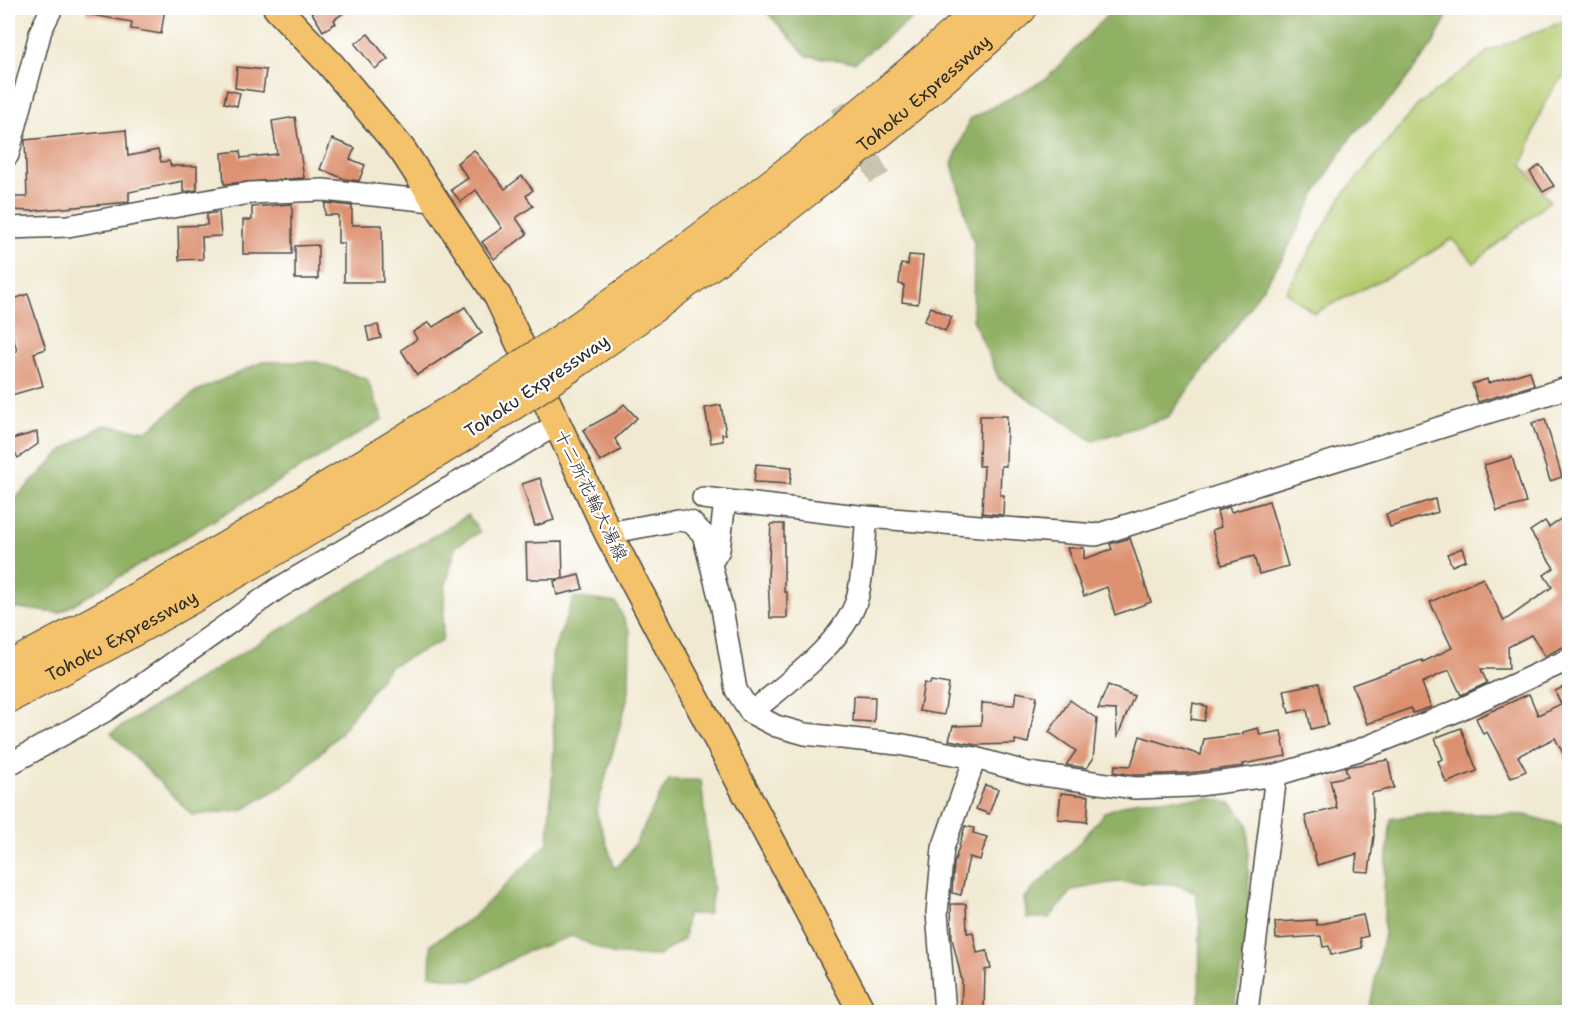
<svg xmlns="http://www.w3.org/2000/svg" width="1577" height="1020" font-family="'Shantell Sans','Klee One',sans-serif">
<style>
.green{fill:#b5cc71;stroke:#707c4e;stroke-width:1.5}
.forest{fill:#90b063;stroke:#5e6e47;stroke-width:1.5}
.building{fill:#dc9070}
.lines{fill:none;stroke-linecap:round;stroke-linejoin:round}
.minor-tunnel{stroke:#c9c3b0;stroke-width:21;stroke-dasharray:21 10;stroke-linecap:butt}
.minor-casing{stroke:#494844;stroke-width:24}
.major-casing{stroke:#494844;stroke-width:30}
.highway-casing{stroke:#494844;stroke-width:34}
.minor{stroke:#fff;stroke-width:21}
.major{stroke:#f3c26a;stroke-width:27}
.highway{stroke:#f3c26a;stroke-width:32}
.highway-bridge-casing{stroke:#494844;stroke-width:34;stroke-linecap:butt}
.highway-bridge{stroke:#f3c26a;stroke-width:32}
.labels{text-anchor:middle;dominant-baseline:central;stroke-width:4.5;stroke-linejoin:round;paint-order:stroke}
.street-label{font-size:18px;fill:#2b2b2b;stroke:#fff}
</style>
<rect width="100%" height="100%" fill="#fff"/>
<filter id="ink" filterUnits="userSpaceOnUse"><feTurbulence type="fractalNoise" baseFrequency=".0167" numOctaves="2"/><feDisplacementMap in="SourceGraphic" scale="12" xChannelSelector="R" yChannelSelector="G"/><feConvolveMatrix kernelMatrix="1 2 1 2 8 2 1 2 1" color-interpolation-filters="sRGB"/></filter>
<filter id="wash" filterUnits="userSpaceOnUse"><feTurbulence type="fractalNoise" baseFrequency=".008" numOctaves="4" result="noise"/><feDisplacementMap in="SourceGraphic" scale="24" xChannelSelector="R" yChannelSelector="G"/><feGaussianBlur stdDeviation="1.35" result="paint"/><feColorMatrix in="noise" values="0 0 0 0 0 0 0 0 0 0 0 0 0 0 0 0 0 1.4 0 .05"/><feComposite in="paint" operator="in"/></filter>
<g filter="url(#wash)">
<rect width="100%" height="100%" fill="#f1e9d1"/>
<path class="green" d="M1569,19V72C1538,96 1538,131 1522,165L1550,201L1474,263L1452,239L1411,265L1314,313L1286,292L1342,196L1418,105L1489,51Z"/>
<g class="forest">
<path d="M763,8H926L855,62L807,56Z"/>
<path d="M1114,8H1451L1433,44L1392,98L1352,135L1318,189L1282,259L1240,321L1168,417L1093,441L999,379L973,319L974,244L952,164L970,119L1046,79Z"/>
<path d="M262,362H317L367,379L383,419L59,613L8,607V506L63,450L103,425L147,431L195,392Z"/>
<path d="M468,515L480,532L456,546L445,588L442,641L389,667L340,733L295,778L243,810L192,815L111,733Z"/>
<path d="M574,597L616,603L630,632L629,693L596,812L615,869C640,846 650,808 669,780H701L713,892L708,914H687L684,939L658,956L614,955L572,936L523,953L472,981L430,975L431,944L472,918L548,843L554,749L552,656Z"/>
<path d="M1210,798L1233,804L1248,825L1249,925L1233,1012H1199L1200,925L1196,892L1174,884L1116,882L1073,890L1049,918H1027L1024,898L1075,848L1105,812L1138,800Z"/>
<path d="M1427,813L1525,815L1569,827V1012H1369L1384,933V885L1391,819Z"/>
</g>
<g id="blocks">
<g class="building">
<path d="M87,8H165L161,34L131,29L132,22L86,14Z"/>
<path d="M309,8H350L334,20L336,23L323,31Z"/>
<path d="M368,34L388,59L375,69L355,44Z"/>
<path d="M237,67L266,70L263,92L235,88Z"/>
<path d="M227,90L240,93L237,106L224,103Z"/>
<path d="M295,117L304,178L224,184L222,153L240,151L241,158L277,154L272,121Z"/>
<path d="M126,130L128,156L158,150L161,162L169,161L171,166H197V190L183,192V181L129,192V202L32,211L9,210V197H27L25,140Z"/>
<path d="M332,139L355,148L350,159L365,165L359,181L345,179L320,169Z"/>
<path d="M474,150L505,189L522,176L533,190L526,196L533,206L516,218L527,234L494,259L482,242L502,228L476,190L461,202L451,190L468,178L457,163Z"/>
<path d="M1540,165L1554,186L1543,192L1530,172Z"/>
<path d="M325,203L352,206V225H382L383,282H344V243H338V215H325Z"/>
<path d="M292,204V254H243V220H252V207Z"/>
<path d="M219,212L221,236L202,237L203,259L179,260L178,226L207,225V214Z"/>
<path d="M318,245V279H295V246Z"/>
<path d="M909,255L923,256L918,304L902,302L904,285L899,284L901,264L908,265Z"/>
<path d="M28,294L46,349L34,353L43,386L8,396V353L17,351L8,320V301Z"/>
<path d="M465,307L482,333L417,375L401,350L417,339L413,332L429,322L433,327Z"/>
<path d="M931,307L952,317L945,331L924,321Z"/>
<path d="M378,325L381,338L369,341L366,327Z"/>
<path d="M1530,371L1534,385L1478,402L1472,384L1487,379L1488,383Z"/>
<path d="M624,404L637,418L615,439L621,450L600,462L583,430L616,412Z"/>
<path d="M721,405L726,434H722L723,441L711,443L705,408Z"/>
<path d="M980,416H1007L1006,466H1001L1000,495H1004L1003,515L982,513L984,466H979Z"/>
<path d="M1545,419L1562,477L1550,481L1532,423Z"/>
<path d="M37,432L38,444L18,458L8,440Z"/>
<path d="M1512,457L1526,503L1497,511L1484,465Z"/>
<path d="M756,464L792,467L790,484L754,482Z"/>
<path d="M540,478L554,520L535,526L522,484Z"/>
<path d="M1435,499L1438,512L1390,527L1386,514Z"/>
<path d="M1269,501L1288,566L1259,574L1254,556L1222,565L1212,530L1221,527L1217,511L1229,507L1231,512Z"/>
<path d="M1569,513V644L1545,656L1531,635L1508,647L1509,669H1481L1487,683L1461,695L1449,670L1422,683L1431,707L1413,713L1411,708L1367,724L1352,685L1422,660L1423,662L1452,648L1430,602L1483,578L1504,621L1552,587L1544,575L1554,568L1530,531L1545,521L1549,527Z"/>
<path d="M771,524H784V592H787V618H770L768,578Z"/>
<path d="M1130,538L1151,602L1115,615L1107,587L1084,596L1067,548H1084V559L1112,549L1110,544Z"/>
<path d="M562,542L563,579L579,575L583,589L557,595L554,581L562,579H527L526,543Z"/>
<path d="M1462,548L1466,560L1452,566L1447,554Z"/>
<path d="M931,681L949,684L944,715L919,711L924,683L930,684Z"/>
<path d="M1319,683L1328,725L1311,729L1307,709L1289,713L1284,690Z"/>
<path d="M1569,684V765L1555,738L1518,756L1526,771L1511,778L1487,732L1483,734L1476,718L1529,694L1538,715L1561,704L1555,691Z"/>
<path d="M1108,685L1134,696L1117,738L1116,710L1098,709Z"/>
<path d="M1016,692L1037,696L1028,743L1015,740V744L976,745L949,740L953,726L981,725L982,703L1014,705Z"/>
<path d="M854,696L875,697L874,722L853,721Z"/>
<path d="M1070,700L1097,719L1093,759L1087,768L1066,765L1076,751L1049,732Z"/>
<path d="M1193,703L1207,706L1204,721L1191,719Z"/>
<path d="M1258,728L1260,735L1281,731L1286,756L1243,764L1244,766L1188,773L1136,775L1114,772L1115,765L1131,766L1140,736L1201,755L1204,739L1243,734V732Z"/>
<path d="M1461,728L1477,771L1446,783L1438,761L1443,759L1435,738Z"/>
<path d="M1388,760L1394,788L1372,793L1374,836L1369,872L1355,871L1357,854L1317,865L1305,816L1337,808L1330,780L1348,776L1345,767Z"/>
<path d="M985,785L998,789L989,814L976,809Z"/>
<path d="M1061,793L1089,796L1087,822L1058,819Z"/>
<path d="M965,826L974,828L973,833L987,837L980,860L969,857L961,895L952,893L954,864Z"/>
<path d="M951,904H966L967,933L973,932L977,953L987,951L991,969L985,970L984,1012H961L962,981L952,938Z"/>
<path d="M1363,915L1368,936L1360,938L1362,948L1331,955L1329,946L1323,947L1321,936L1276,939L1275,922L1316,920L1317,925Z"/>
</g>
</g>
</g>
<g filter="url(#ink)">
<use href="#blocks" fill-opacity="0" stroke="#494844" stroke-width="1.5"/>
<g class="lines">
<path class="minor-tunnel" d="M840,105L883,184"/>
<g class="minor-casing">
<g id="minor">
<path d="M8,155L41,30L52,8"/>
<path d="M8,228L68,226L250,193L323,190L433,201"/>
<path d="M703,498L867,517L1096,535L1570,387"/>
<path d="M608,533L678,520L691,522L703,534L722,608L736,690L751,713L776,726L805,734L898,744L975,758L1029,773L1135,788L1191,786L1276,775L1359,750L1452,713L1570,659"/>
<path d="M711,563L719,550L725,501"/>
<path d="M751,713C785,684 844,643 857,599C864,573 864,544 867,517"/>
<path d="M8,765L107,710L277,589L556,425"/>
<path d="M945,1012L937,913L943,848L975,758"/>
<path d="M1247,1012L1276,775"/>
</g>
</g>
<g class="major-casing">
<path id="major" d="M277,8L331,65L403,151L498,297L608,533L862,1012"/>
</g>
<g class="highway-casing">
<g id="highway">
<path d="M559,342C706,238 850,130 983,8"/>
<path id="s1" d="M570,366C727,255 880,139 1021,8"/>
<path d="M8,668C175,582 335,484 495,384"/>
<path id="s2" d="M8,697C178,610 343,511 505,409"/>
</g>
</g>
<use href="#minor" class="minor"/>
<use href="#major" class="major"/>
<use href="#highway" class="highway"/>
<g class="highway-bridge-casing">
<g id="highway-bridge">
<path d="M495,384L559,342"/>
<path d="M505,409L570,366"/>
</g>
</g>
<use href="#highway-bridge" class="highway-bridge"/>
</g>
</g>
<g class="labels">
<g class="street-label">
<text stroke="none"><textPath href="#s1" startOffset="447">Tohoku Expressway</textPath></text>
<text transform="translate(537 386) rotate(-34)">Tohoku Expressway</text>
<text transform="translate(591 495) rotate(64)">十二所花輪大湯線</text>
<text stroke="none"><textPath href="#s2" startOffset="129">Tohoku Expressway</textPath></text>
</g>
</g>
<rect width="1577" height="1020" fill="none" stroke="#fff" stroke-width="30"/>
</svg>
